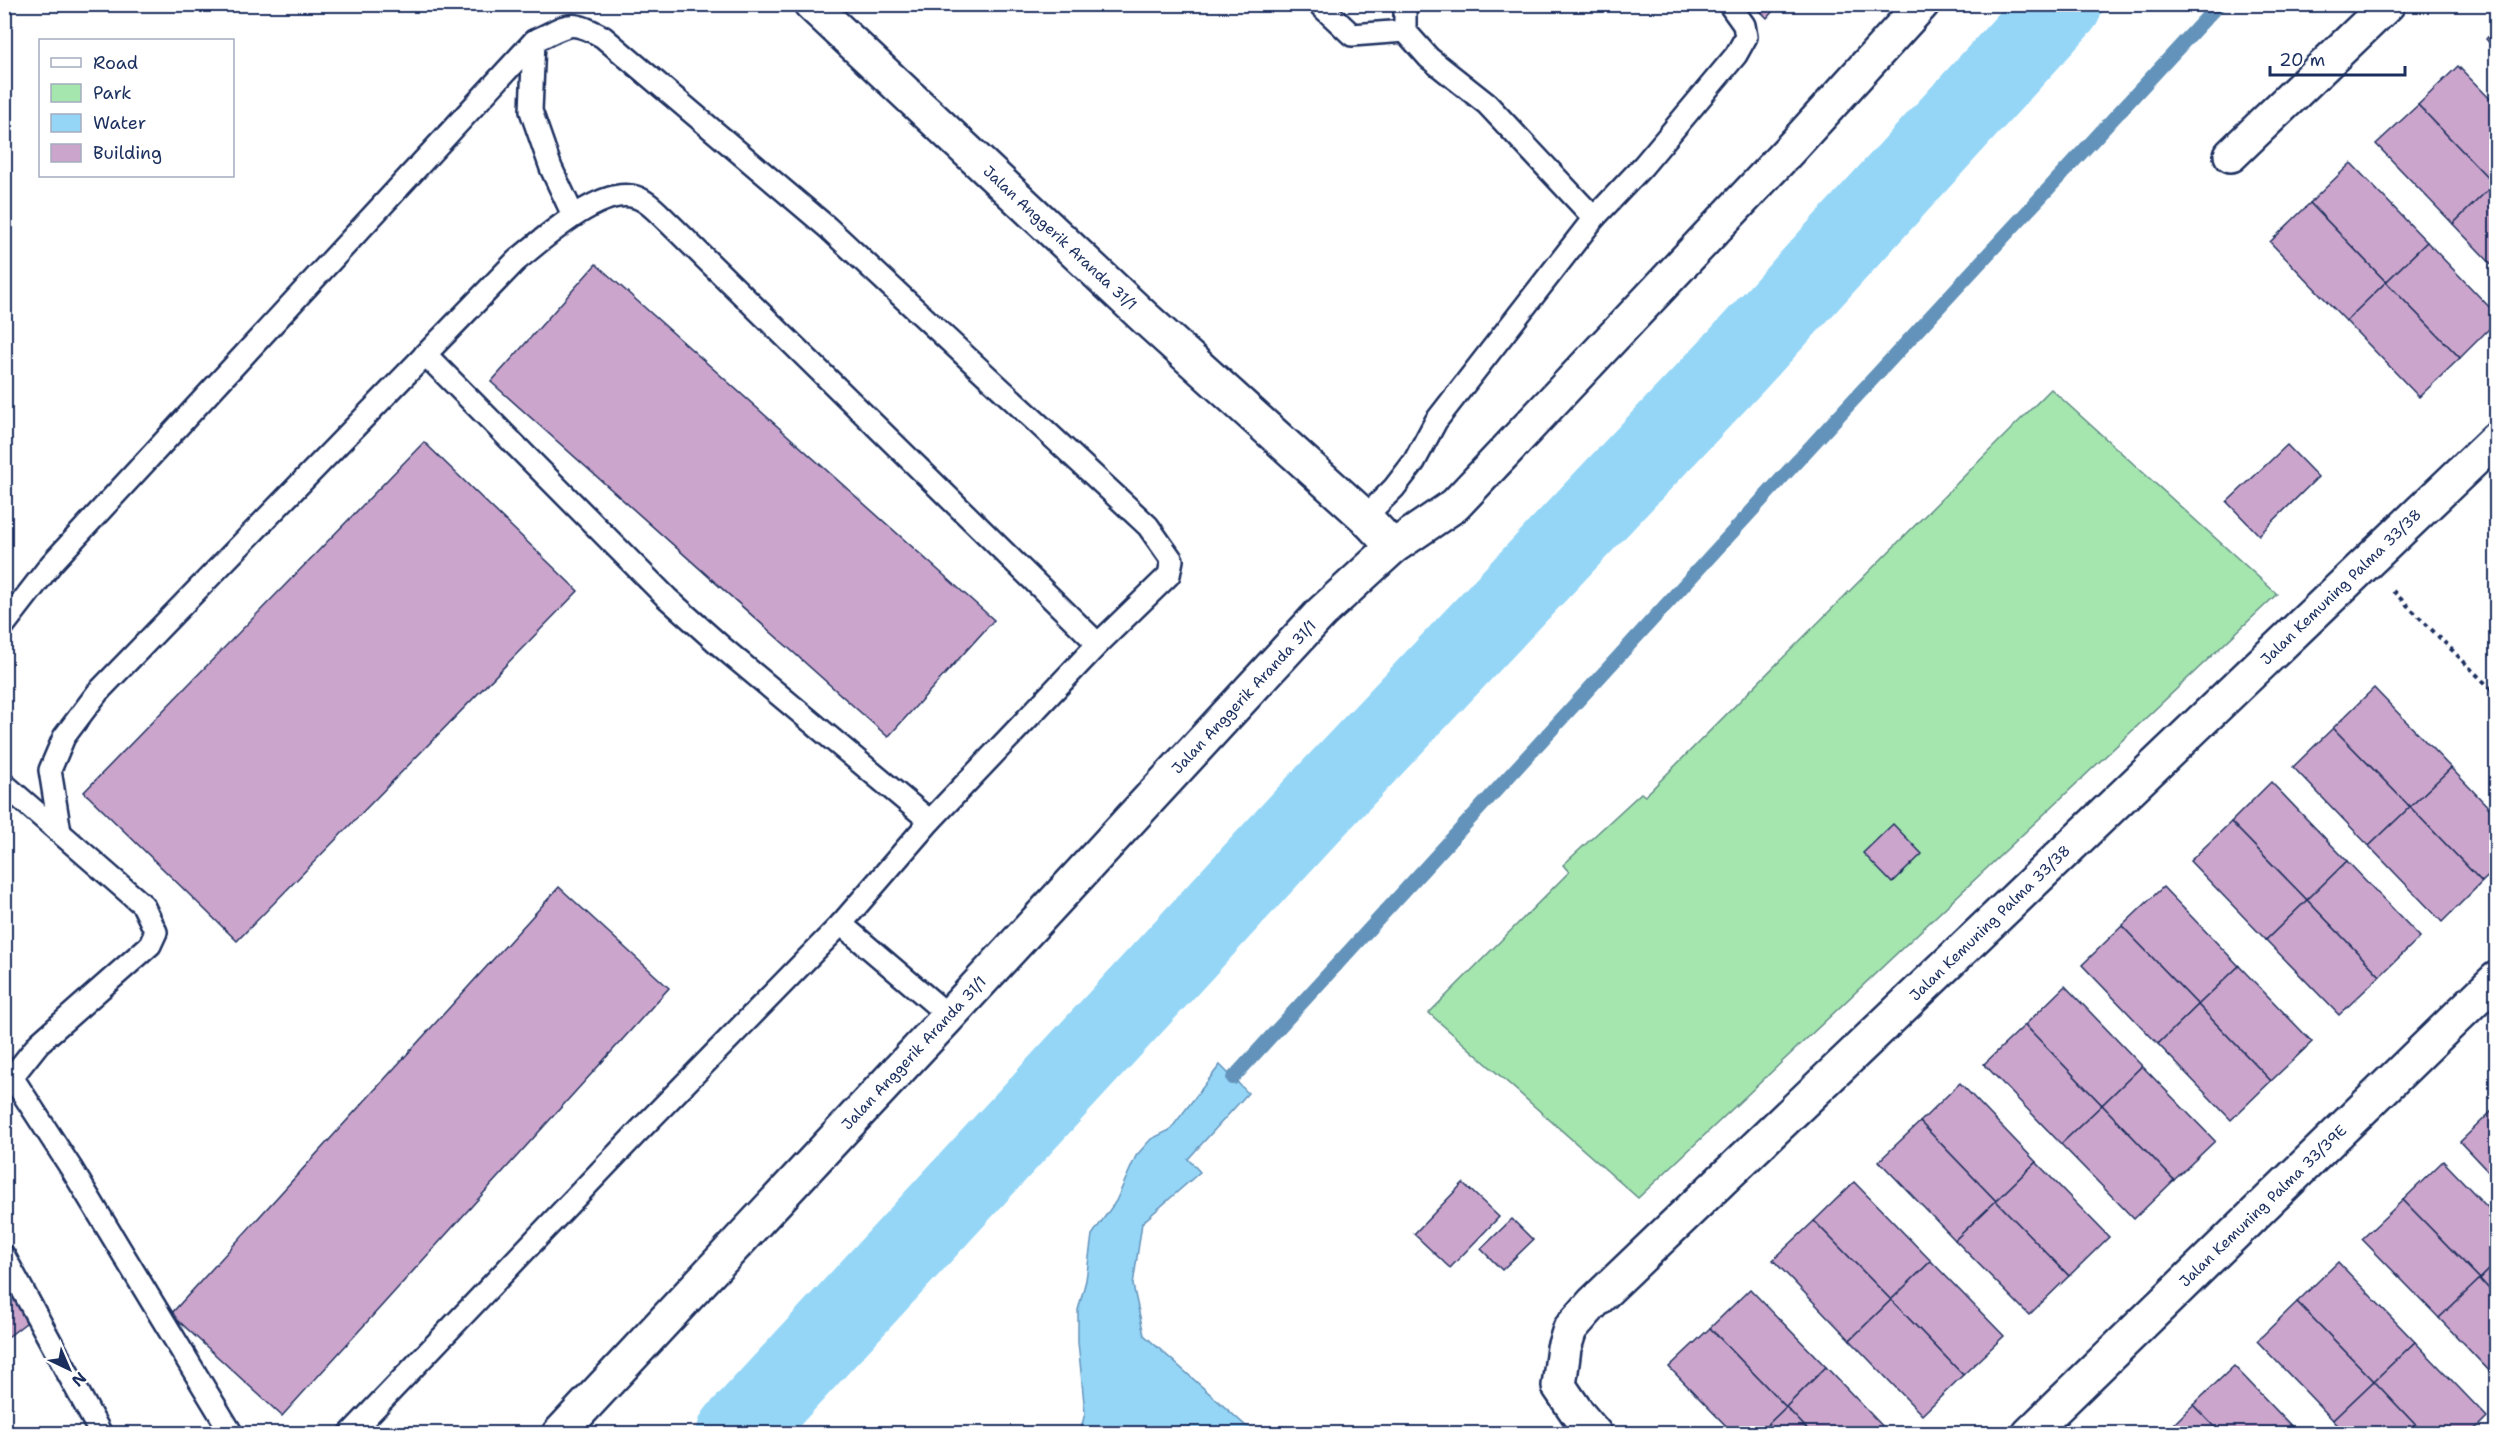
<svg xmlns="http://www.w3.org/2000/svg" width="2501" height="1438" font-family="'Shantell Sans',sans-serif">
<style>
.green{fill:#a5e6af;stroke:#608a86;stroke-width:1.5}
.water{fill:#95d6f7;stroke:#6493ba;stroke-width:1.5}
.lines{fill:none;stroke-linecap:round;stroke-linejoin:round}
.stream{stroke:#6493ba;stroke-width:14}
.river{stroke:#95d6f7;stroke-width:81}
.building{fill:#cca5cc;stroke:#1b2f5e;stroke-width:1.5}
.lane-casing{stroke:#1b2f5e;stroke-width:26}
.street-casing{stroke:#1b2f5e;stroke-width:38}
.path{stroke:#1b2f5e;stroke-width:4;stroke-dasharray:4.5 4.5;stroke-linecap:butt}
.lane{stroke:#fff;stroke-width:21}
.street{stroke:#fff;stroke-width:33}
.labels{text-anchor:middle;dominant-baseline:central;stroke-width:5;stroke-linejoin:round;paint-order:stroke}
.street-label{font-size:15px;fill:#1b2f5e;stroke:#fff}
</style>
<rect width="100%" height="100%" fill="#fff"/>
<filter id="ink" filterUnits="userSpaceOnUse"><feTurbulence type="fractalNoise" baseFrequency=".0167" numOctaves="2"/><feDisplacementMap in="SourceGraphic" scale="12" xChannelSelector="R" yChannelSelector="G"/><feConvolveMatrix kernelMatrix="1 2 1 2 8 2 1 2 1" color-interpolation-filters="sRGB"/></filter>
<g filter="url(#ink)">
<path class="green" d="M2051,389L2277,594L1638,1198L1429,1013L1569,872L1563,865L1641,793L1645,796Z"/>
<path class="water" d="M1220,1065L1248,1093L1188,1159L1200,1172L1142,1223L1133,1285L1144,1335L1246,1426L1267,1433H1080L1085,1413L1078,1342V1310L1086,1280L1092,1235L1116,1201L1136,1156L1151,1139L1170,1130Z"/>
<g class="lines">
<path class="stream" d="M1233,1078L1845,409L2219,4"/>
<path class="river" d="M737,1434L1300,823L1737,360L2062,4"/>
</g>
<g class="building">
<path d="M1753,4H1779L1767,18Z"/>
<path d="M2496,28V50L2486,39Z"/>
<path d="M2458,66L2496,105V182L2494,184L2418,105Z"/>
<path d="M2418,105L2494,184L2453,224L2376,144Z"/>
<path d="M2351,163L2427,242L2386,282L2310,203Z"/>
<path d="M2494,184L2496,186V269L2453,224Z"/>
<path d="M2310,203L2386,282L2346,321L2270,242Z"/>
<path d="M2427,242L2496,314V322L2460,358L2386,282Z"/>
<path d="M596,264L994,620L888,737L491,382Z"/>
<path d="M2386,282L2460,358L2419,397L2346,321Z"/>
<path d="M424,442L578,591L237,941L84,792Z"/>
<path d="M2287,445L2318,477L2259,535L2227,502Z"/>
<path d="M2374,688L2451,768L2410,807L2333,728Z"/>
<path d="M2333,728L2410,807L2369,846L2293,767Z"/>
<path d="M2451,768L2496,815V869L2482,882L2410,807Z"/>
<path d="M2271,782L2347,861L2307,900L2231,822Z"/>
<path d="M2410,807L2482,882L2442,922L2369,846Z"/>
<path d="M2231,822L2307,900L2266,940L2190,861Z"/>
<path d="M1893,824L1922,854L1892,883L1863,853Z"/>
<path d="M2347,861L2420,937L2380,976L2307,900Z"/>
<path d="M559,887L669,988L282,1416L171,1314Z"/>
<path d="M2163,887L2239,966L2198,1005L2122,926Z"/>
<path d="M2307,900L2380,976L2339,1015L2266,940Z"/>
<path d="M2122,926L2198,1005L2158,1044L2082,965Z"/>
<path d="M2239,966L2312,1042L2271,1081L2198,1005Z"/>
<path d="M2065,986L2142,1066L2102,1105L2025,1025Z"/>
<path d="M2198,1005L2271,1081L2231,1120L2158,1044Z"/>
<path d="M2025,1025L2102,1105L2061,1144L1984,1064Z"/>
<path d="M2142,1066L2215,1141L2174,1180L2102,1105Z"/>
<path d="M1960,1083L2036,1162L1996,1201L1920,1122Z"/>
<path d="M2102,1105L2174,1180L2134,1219L2061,1144Z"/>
<path d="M2496,1107V1180L2460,1142Z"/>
<path d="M1920,1122L1996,1201L1955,1240L1879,1161Z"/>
<path d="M2443,1161L2496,1216V1263L2480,1279L2403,1200Z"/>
<path d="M2036,1162L2109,1237L2069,1276L1996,1201Z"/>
<path d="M1854,1182L1931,1261L1891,1300L1814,1221Z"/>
<path d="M1463,1183L1499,1217L1450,1268L1414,1234Z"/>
<path d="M2403,1200L2480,1279L2439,1318L2362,1239Z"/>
<path d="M1996,1201L2069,1276L2029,1315L1955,1240Z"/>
<path d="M1512,1219L1533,1240L1502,1270L1481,1249Z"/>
<path d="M1814,1221L1891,1300L1850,1340L1773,1260Z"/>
<path d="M1931,1261L2004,1336L1963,1375L1891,1300Z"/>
<path d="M2338,1262L2415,1342L2374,1381L2297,1302Z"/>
<path d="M2496,1263V1297L2480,1279Z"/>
<path d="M4,1279L35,1316L4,1340Z"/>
<path d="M2480,1279L2496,1297V1378L2439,1318Z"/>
<path d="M1750,1289L1826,1367L1786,1407L1710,1328Z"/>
<path d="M1891,1300L1963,1375L1922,1415L1850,1340Z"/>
<path d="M2297,1302L2374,1381L2333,1420L2257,1341Z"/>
<path d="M1710,1328L1786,1407L1758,1434H1734L1669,1367Z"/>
<path d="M2415,1342L2487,1417L2470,1434H2424L2374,1381Z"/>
<path d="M2234,1366L2299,1434H2221L2193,1405Z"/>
<path d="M1826,1367L1890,1434H1812L1786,1407Z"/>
<path d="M2374,1381L2424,1434H2346L2333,1420Z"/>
<path d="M2193,1405L2221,1434H2164Z"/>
<path d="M1786,1407L1812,1434H1758Z"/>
</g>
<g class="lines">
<g class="lane-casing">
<g id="lane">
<path d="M1319,4L1352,35L1405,31"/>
<path d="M1407,4L1405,7V31L1429,58L1487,104L1594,218"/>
<path d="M534,41L531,111L551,168L573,215"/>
<path d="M425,354L667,598L723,648L930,821"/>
<path d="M1365,517L1394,488L1414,462L1436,421L1594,218L1643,166L1736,55L1746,37L1744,25L1729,4"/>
<path d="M4,625L52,563L534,41C568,26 568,17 603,37L827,227L1148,526L1172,560L1169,575L1098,644L930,821L841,924L634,1136L350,1434"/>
<path d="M4,784L143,905L156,932L150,945L39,1043L4,1087"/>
<path d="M60,832L50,770L64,737L98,692L516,261C542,240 597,190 631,196C646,198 658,213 669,223L1098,644"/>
<path d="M841,924L949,1016"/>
<path d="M12,1077L71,1168L232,1434"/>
<path d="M4,1256L101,1434"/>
</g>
</g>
<g class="street-casing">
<g id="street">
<path d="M2231,155L2388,4"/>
<path d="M1393,547L1455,505L1794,145L1922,4"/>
<path d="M559,1434L949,1016L1321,613L1393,547L1365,517L1144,317L811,4"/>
<path d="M1595,1434L1578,1414L1559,1386L1564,1348L1570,1329L1593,1303L2496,439"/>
<path d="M2029,1434L2496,979"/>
</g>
</g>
<path class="path" d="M2393,591L2496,694"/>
<use href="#lane" class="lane"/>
<use href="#street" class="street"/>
</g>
</g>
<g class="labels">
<g class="street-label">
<text transform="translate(1060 238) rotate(43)">Jalan Anggerik Aranda 31/1</text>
<text transform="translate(2341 587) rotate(-44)">Jalan Kemuning Palma 33/38</text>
<text transform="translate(1244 697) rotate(-47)">Jalan Anggerik Aranda 31/1</text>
<text transform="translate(1990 923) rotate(-44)">Jalan Kemuning Palma 33/38</text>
<text transform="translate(914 1053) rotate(-47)">Jalan Anggerik Aranda 31/1</text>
<text transform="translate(2263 1206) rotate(-44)">Jalan Kemuning Palma 33/39E</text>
</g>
</g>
<rect width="2501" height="1438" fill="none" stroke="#fff" stroke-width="24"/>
<rect x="12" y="12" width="2477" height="1414" fill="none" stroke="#1b2f5e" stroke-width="2" filter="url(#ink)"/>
<rect x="39" y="39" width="195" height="138" fill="#ffffff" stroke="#a4acbf" stroke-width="1.5"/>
<rect x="51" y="58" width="30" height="9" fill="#ffffff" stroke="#a4acbf" stroke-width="1.5"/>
<text x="93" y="69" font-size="18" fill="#1b2f5e">Road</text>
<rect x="51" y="84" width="30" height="18" fill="#a5e6af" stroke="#a4acbf" stroke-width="1.5"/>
<text x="93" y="99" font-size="18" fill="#1b2f5e">Park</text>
<rect x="51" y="114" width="30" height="18" fill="#95d6f7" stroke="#a4acbf" stroke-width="1.5"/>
<text x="93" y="129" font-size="18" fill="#1b2f5e">Water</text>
<rect x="51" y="144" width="30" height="18" fill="#cca5cc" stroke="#a4acbf" stroke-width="1.5"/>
<text x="93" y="159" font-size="18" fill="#1b2f5e">Building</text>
<g transform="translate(69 1369) rotate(136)" stroke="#ffffff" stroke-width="4.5" paint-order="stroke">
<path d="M0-4.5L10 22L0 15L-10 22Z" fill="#1b2f5e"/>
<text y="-9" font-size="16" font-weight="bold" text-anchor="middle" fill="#1b2f5e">N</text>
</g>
<path d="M2270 66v9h135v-9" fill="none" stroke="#1b2f5e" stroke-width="3"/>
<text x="2279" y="66" font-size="18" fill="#1b2f5e" stroke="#ffffff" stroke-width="4.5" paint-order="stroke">20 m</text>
</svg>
